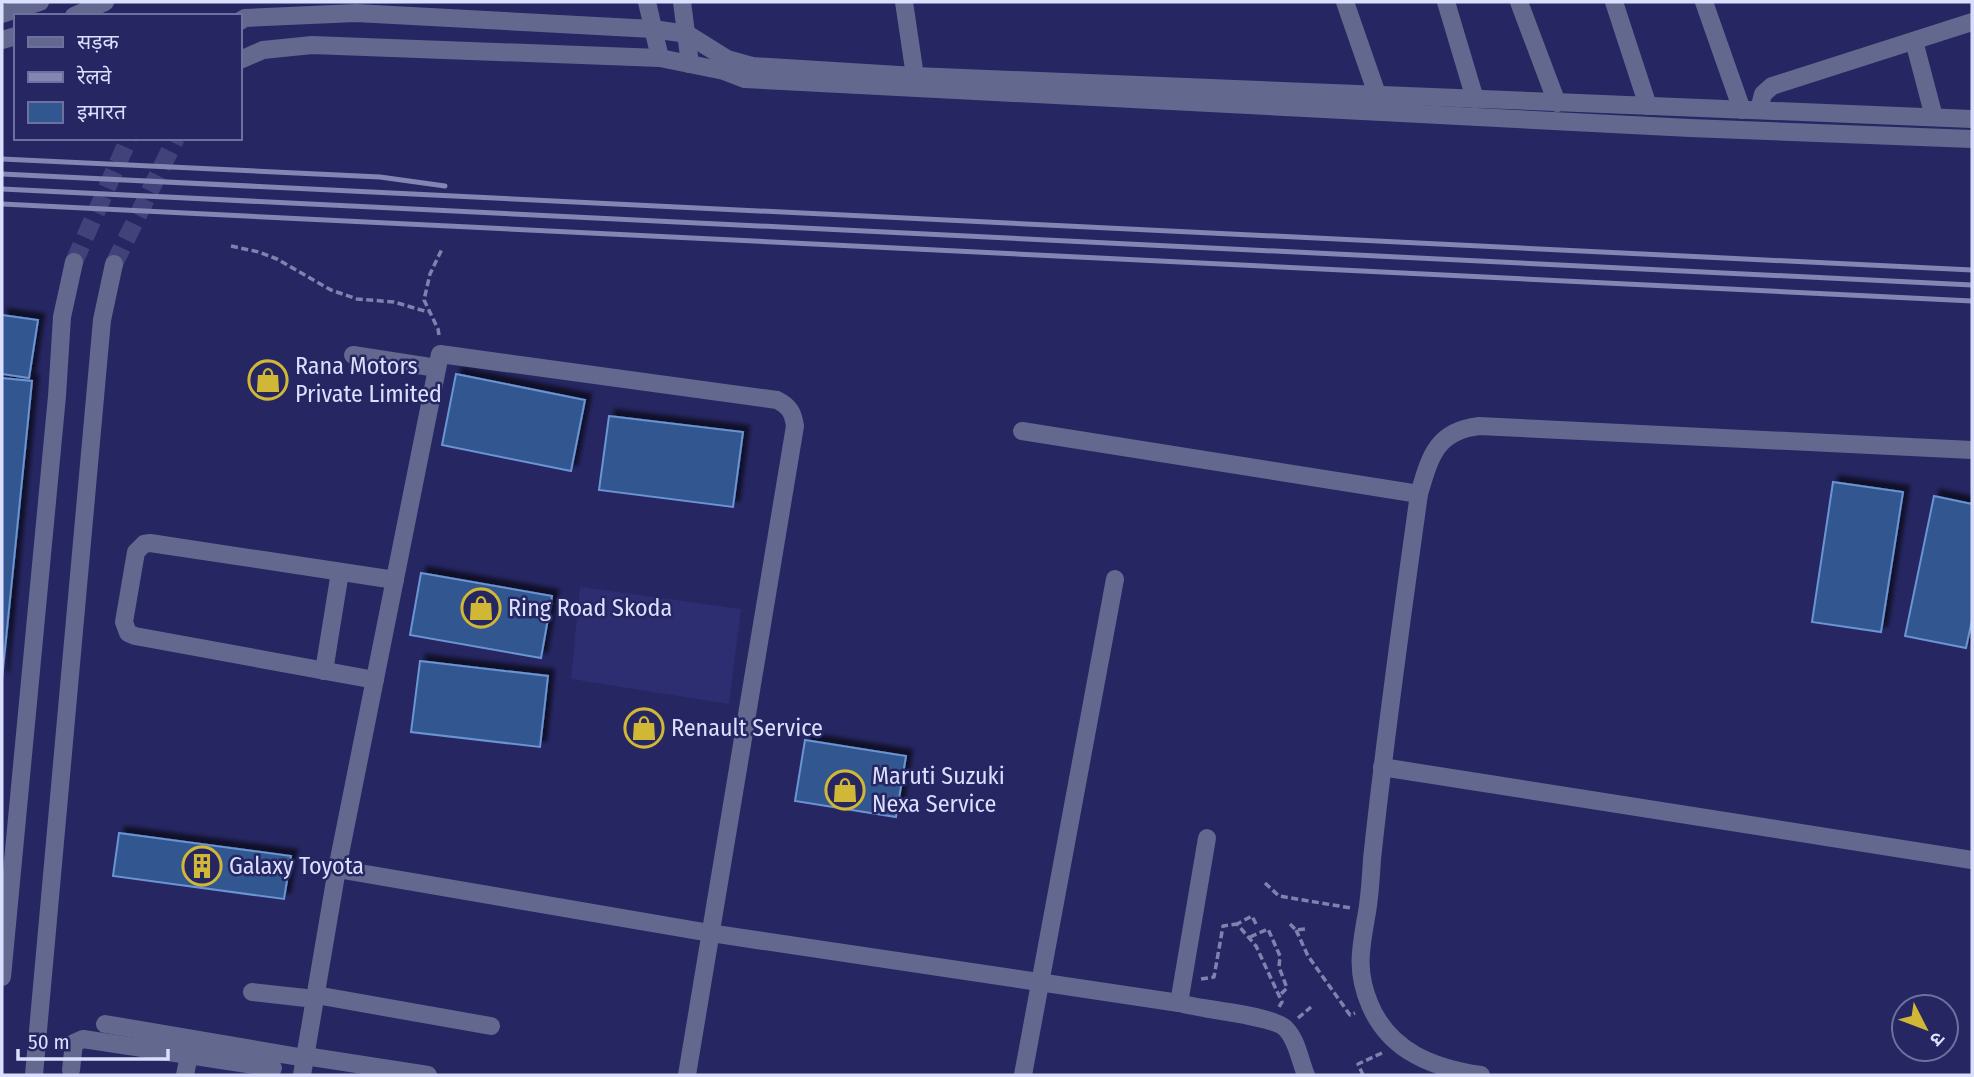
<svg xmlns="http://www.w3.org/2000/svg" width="1974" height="1077" font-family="'Fira Sans Condensed','Noto Sans Devanagari',sans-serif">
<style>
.built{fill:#2d2e71}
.building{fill:#305790;stroke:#6b94d2;stroke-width:2;filter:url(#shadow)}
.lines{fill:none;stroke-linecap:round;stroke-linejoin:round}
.minor-tunnel{stroke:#414279;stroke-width:18;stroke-dasharray:18 9;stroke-linecap:butt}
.path{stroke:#7f82af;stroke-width:3.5;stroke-dasharray:7 3.5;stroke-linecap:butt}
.minor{stroke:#63688e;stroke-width:18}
.rail{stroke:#8385b2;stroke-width:5}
.labels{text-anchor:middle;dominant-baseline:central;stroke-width:5;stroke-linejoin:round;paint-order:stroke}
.poi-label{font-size:24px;fill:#dadffd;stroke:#262662;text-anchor:start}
</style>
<defs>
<filter id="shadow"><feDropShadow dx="6" dy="-6" stdDeviation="2" flood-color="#0009"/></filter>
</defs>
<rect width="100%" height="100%" fill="#262662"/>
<path class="built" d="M580,587L741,609L729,704L571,679Z"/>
<g class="building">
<path d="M2,315L38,320L29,378L2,374Z"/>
<path d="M456,374L585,400L571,471L442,445Z"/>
<path d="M2,378L32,381L2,679Z"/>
<path d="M609,416L743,432L733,507L599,490Z"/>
<path d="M1833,482L1903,492L1881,632L1812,622Z"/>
<path d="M1934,496L1972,504V620L1966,648L1905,636Z"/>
<path d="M421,573L552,596L541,658L410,635Z"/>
<path d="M420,661L548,676L540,747L411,732Z"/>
<path d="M805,740L906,756L896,817L795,801Z"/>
<path d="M119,833L291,856L284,899L113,876Z"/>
</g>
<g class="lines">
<g class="minor-tunnel">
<path d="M74,262L129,138"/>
<path d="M114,264L176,138"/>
</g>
<g class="path">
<path d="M231,246L259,252L277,259L331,290L357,299L394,302L428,312"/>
<path d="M439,335L438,329L424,300L430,274L442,249"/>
<path d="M1265,883L1279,896L1351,908"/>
<path d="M1256,924L1252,916L1237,924L1256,946L1282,1002L1279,1007"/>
<path d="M1290,924L1296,930L1306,929"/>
<path d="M1296,930L1308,956L1350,1015L1355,1013"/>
<path d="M1250,937L1268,929L1280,956L1279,967L1287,988L1279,996"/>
<path d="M1201,979L1214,977L1223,926L1237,924"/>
<path d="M1298,1018L1311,1007"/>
<path d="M1363,1075L1358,1064L1382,1053"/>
</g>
<g class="minor">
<path d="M647,2L660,58"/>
<path d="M682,2L690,64"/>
<path d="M904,2L915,76"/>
<path d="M1345,2L1377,94"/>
<path d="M1446,2L1475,99"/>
<path d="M1519,2L1557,103"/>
<path d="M1614,2L1648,106"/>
<path d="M1704,2L1742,110"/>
<path d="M2,14L40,2"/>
<path d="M74,16L105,2"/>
<path d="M240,21L245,18L356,13L653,29L687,34L727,59L752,66L915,76L1972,119"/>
<path d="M2,40L16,36"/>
<path d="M1914,41L1934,117"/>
<path d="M240,60L263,50L312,45L660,58L724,71L745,79L1690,128L1972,139"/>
<path d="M1759,110L1763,94L1772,86L1972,22"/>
<path d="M353,355L437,368"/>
<path d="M1022,431L1419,494"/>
<path d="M324,671L340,572"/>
<path d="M375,680L135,636L128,633L124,622L136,552L144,544L150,543L395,580"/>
<path d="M1382,767L1972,860"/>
<path d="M337,869L710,933L1179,1003C1202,1010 1274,1015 1286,1029C1297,1040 1300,1061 1306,1075"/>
<path d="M2,977L57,396L62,317L74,262"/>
<path d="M252,992L315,999"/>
<path d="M316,995L491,1026"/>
<path d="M1179,1003L1207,838"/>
<path d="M105,1024L305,1058"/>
<path d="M305,1056L428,1075"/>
<path d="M71,1070L74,1043L83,1039L273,1068"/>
<path d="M34,1075L102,320L114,264"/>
<path d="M185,1075L189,1055"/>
<path d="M302,1075L337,869L440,354L777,400C789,406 793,412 795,426L687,1075"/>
<path d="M1023,1075L1115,579"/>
<path d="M1481,1075C1434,1068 1390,1052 1370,1005C1355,970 1361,947 1367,912C1370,894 1371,876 1372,859C1385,737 1402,615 1419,494C1430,457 1436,431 1479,426L1972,450"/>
</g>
<g class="rail">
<path d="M2,159L380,177L445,186"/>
<path d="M2,174L1972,270"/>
<path d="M2,189L1972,285"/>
<path d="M2,204L1972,301"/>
</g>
</g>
<defs>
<g id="shop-ring" transform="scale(2.0125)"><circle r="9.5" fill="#262662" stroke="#d0b836" stroke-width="1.5"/><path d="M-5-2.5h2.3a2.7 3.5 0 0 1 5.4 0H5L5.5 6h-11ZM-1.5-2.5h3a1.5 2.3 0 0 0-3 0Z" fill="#d0b836"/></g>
<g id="building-ring" transform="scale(2.0125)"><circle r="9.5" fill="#262662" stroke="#d0b836" stroke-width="1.5"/><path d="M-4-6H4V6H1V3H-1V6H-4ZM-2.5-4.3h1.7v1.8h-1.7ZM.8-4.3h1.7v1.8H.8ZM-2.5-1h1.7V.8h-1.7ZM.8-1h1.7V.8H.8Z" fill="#d0b836"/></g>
</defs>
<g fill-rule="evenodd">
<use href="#shop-ring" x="268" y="380"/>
<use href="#shop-ring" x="481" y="608"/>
<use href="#shop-ring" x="644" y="728"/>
<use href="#shop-ring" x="845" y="790"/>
<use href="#building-ring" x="202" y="866"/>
</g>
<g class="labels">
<g class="poi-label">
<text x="295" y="366">Rana Motors<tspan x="295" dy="28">Private Limited</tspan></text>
<text x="508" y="608">Ring Road Skoda</text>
<text x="671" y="728">Renault Service</text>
<text x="872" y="776">Maruti Suzuki<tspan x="872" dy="28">Nexa Service</tspan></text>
<text x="229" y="866">Galaxy Toyota</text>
</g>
</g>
<rect width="1974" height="1077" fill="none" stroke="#dadffd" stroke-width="7"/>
<rect x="14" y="14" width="228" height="126" fill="#262662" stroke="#6e70a0" stroke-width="2"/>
<rect x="28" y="37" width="35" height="10" fill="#63688e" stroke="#6e70a0" stroke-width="2"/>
<text x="77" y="49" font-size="21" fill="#dadffd">सड़क</text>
<rect x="28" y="72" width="35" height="10" fill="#8385b2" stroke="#6e70a0" stroke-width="2"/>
<text x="77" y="84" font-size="21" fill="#dadffd">रेलवे</text>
<rect x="28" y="102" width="35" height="21" fill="#305790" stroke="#6e70a0" stroke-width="2"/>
<text x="77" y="119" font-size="21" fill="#dadffd">इमारत</text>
<g transform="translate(1925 1028) rotate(132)"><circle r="33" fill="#262662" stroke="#6e70a0" stroke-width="2"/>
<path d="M0-5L12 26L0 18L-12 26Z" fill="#d0b836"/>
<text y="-10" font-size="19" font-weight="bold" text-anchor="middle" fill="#dadffd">उ</text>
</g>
<path d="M18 1049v10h150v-10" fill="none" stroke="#dadffd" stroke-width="3.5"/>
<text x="28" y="1049" font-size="21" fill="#dadffd" stroke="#262662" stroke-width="5" paint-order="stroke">50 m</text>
</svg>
